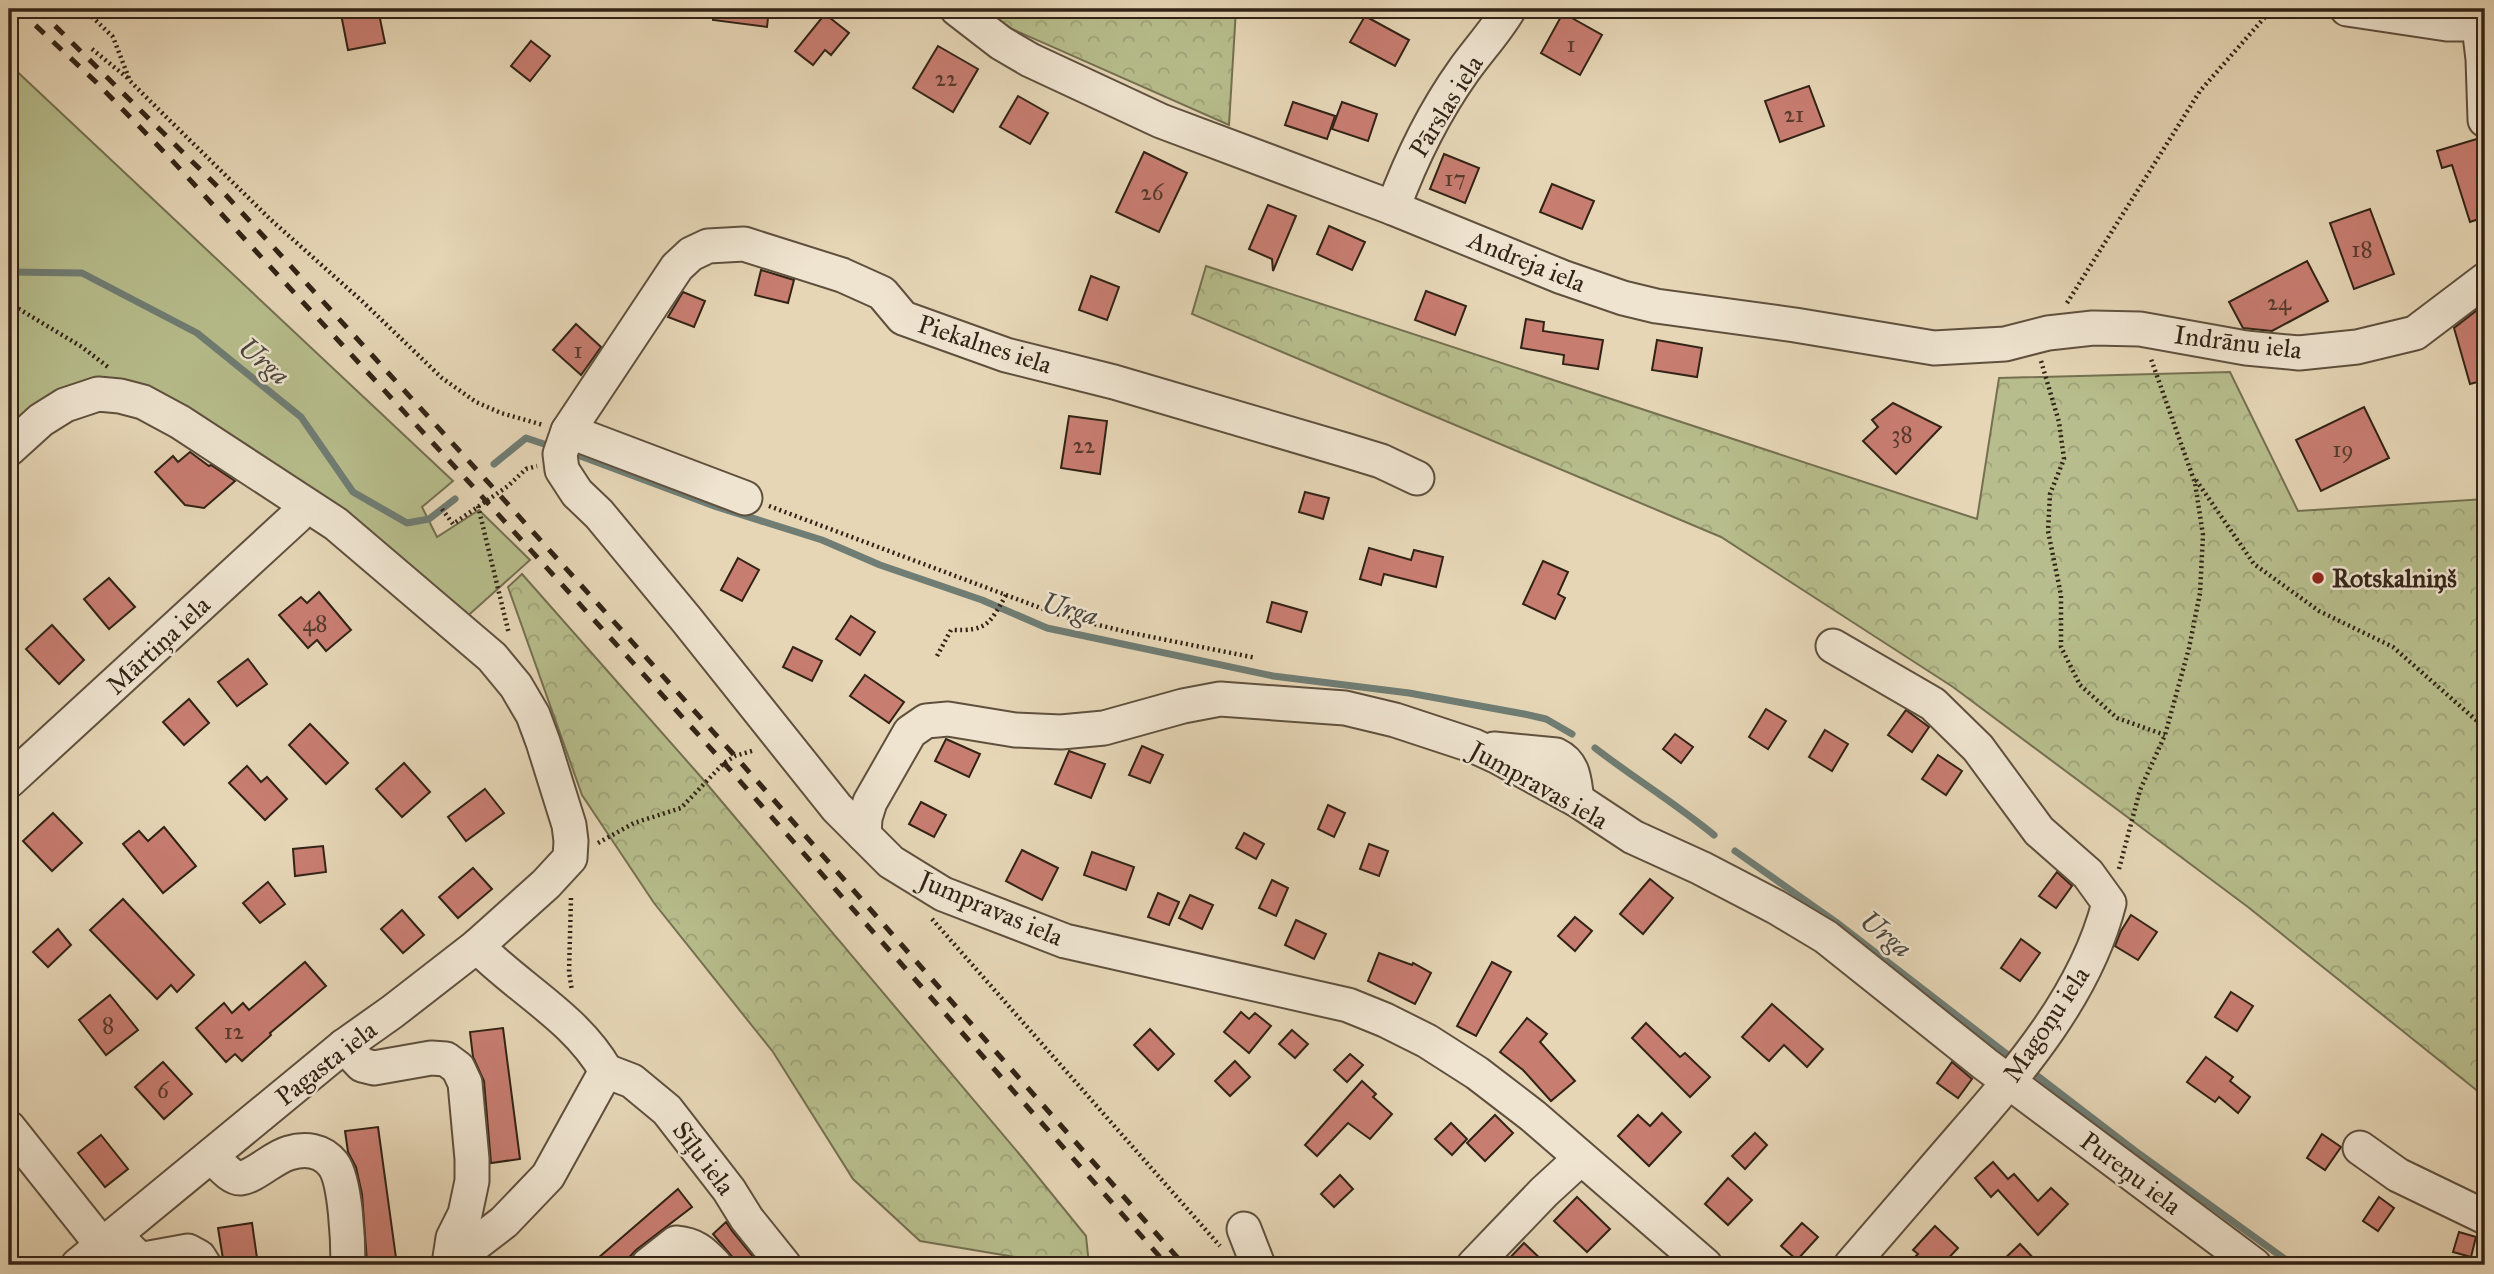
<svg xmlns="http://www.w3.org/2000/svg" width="2494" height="1274" font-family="'IM FELL Great Primer',serif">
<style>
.green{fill:#b7bd8c;stroke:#747051;stroke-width:2}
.forest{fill:url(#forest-crowns);stroke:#747051;stroke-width:2}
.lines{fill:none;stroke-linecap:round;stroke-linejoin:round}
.stream{stroke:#6f7d74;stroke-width:7}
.building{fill:#c87d71;stroke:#322316;stroke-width:2}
.minor-casing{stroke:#5f503e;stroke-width:37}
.path{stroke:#322316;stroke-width:4.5;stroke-dasharray:2 3.5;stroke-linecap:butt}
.minor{stroke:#efe4d0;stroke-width:33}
.rail{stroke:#322316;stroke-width:5;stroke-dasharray:12 12;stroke-linecap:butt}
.poi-dot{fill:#8f2418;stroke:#efe4d0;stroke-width:2.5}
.labels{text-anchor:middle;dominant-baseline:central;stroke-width:5;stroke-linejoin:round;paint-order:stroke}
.number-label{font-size:23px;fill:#583a2d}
.street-label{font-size:26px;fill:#322316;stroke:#efe4d0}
.poi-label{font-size:26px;font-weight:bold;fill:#322316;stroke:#efe4d0;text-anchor:start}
.water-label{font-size:28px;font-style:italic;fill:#4b483d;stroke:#efe4d0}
</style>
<defs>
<pattern id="forest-crowns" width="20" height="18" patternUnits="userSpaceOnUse" patternTransform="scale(1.75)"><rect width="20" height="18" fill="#b7bd8c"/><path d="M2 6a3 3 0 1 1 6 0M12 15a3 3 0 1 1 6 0" fill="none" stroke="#9ea278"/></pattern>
</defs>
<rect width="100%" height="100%" fill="#e6d6b6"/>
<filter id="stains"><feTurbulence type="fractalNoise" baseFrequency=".00286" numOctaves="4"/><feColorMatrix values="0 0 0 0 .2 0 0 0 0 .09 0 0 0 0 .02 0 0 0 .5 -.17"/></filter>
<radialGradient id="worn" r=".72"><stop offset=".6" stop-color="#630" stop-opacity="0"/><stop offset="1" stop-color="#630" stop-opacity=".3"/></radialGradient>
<path class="green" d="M9,64L453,481L422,507L437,537L479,510L530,560L462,621L147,392L9,435Z"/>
<g class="forest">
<path d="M983,9H1236L1229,125L1012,29Z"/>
<path d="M1206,266L1977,519L1999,378L2230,372L2298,511L2485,499V1097L2248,907L1953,687L1721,537L1192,314Z"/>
<path d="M522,574L701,777L1021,1156L1086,1236L1089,1265H1063L920,1241L853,1179L773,1052L654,903L582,795L508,587Z"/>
</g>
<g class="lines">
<g class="stream">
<path d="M9,272L82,273L197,333L301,417L353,492L407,523L429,519L455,499"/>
<path d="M575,454L717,507L822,540L880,565L982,600L1047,628L1273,676L1409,693L1524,714L1546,719L1572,734"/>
<path d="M494,464L526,438L547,445"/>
<path d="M1595,748C1634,778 1676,804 1714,835"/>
<path d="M1735,851L1836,922L2008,1055"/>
<path d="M2035,1074L2134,1150L2293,1265"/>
</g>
</g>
<g class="building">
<path d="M340,9H378L385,43L348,50Z"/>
<path d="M714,9H769L767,27L713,20Z"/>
<path d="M1563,13L1602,35L1580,75L1541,53Z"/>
<path d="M825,14L849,33L831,55L825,50L813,65L795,51Z"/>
<path d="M1365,16L1409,40L1395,66L1350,42Z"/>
<path d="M531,41L550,56L530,81L511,66Z"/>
<path d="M938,46L978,69L953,112L913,88Z"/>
<path d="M1809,86L1824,126L1780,142L1765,101Z"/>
<path d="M1018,96L1048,113L1030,144L1000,127Z"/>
<path d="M1293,102L1335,116L1327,139L1285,125Z"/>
<path d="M1342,102L1377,114L1368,141L1332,129Z"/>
<path d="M2480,138L2485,154V217L2470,222L2452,165L2442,168L2437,151Z"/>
<path d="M1144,152L1187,173L1159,232L1116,212Z"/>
<path d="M1444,154L1479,168L1465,203L1430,189Z"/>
<path d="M1552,184L1594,201L1582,229L1540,212Z"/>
<path d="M1268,205L1296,216L1273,271L1272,259L1249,249Z"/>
<path d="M2370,209L2394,274L2354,289L2330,223Z"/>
<path d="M1329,226L1365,242L1352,270L1317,254Z"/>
<path d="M2307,261L2328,301L2272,331L2243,328L2229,302Z"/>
<path d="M761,270L794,280L788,303L755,295Z"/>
<path d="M1091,276L1119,287L1107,320L1079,310Z"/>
<path d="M1426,291L1466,306L1455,335L1415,320Z"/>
<path d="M683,292L705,301L694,327L668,317Z"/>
<path d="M2485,308V380L2470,384L2454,328L2476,311Z"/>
<path d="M1526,319L1544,322L1543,331L1603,340L1598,369L1563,364L1564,355L1521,348Z"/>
<path d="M576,324L601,347L581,375L553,350Z"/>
<path d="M1657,340L1702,348L1697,377L1652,370Z"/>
<path d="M1893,403L1941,427L1896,474L1863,441L1878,427L1872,420Z"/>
<path d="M2364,407L2389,458L2321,491L2296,440Z"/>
<path d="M1069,416L1107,421L1100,474L1061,468Z"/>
<path d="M190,452L209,466L211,465L235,481L204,508L185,505L155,472L173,456L178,462Z"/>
<path d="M1305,492L1329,498L1323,519L1299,512Z"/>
<path d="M1369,548L1411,560L1414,550L1443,557L1436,587L1384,574L1381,585L1360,579Z"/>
<path d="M738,558L759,570L742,601L721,590Z"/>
<path d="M1543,561L1568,572L1558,594L1565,598L1555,619L1523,604Z"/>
<path d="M109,578L135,607L109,629L84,599Z"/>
<path d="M319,592L351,630L326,651L317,640L308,648L279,615L301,597L307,603Z"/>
<path d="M1272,602L1307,612L1301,632L1267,622Z"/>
<path d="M851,616L875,632L860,655L836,639Z"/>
<path d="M52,625L84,660L59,684L26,649Z"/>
<path d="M793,647L822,661L812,681L783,667Z"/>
<path d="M248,659L267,684L237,706L218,682Z"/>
<path d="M865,675L904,702L889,723L850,696Z"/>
<path d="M189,699L209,723L184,745L163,722Z"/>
<path d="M1766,709L1786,721L1768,749L1749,737Z"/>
<path d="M1906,710L1929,727L1912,752L1888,735Z"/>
<path d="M310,724L348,763L326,784L289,745Z"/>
<path d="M1825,730L1848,744L1832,771L1809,757Z"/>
<path d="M1675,734L1693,747L1681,763L1663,749Z"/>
<path d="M946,739L980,754L969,777L935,761Z"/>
<path d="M1142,746L1163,755L1150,783L1129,775Z"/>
<path d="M1069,751L1105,764L1091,798L1055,784Z"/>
<path d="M1938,755L1962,771L1946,795L1922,779Z"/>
<path d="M404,763L430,792L402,817L376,789Z"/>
<path d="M247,766L261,782L267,777L287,799L265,820L229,783Z"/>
<path d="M485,789L504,813L466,841L448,817Z"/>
<path d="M921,802L946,815L934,837L909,824Z"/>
<path d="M1328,805L1345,813L1334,837L1318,829Z"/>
<path d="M53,813L82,843L52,871L23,841Z"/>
<path d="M164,827L196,866L163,893L123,844L139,831L148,841Z"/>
<path d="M1244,833L1264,844L1256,859L1236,848Z"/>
<path d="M1369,844L1388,851L1379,876L1360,869Z"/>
<path d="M323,846L326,872L295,876L293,849Z"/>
<path d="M1022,850L1058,868L1042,900L1006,881Z"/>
<path d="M1092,852L1134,867L1126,890L1084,875Z"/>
<path d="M473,868L492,889L458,918L439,897Z"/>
<path d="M2057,872L2072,886L2056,908L2039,896Z"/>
<path d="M1650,879L1673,898L1643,934L1620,914Z"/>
<path d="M1272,880L1288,888L1276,916L1259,908Z"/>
<path d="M268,882L285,904L260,923L243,903Z"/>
<path d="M1158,893L1179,902L1169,925L1148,917Z"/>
<path d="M1190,895L1213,905L1202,929L1179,918Z"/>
<path d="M123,899L194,975L177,992L171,985L157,999L90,930Z"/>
<path d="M402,910L424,935L403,953L381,929Z"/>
<path d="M2131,915L2157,932L2138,960L2115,946L2121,931Z"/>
<path d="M1575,917L1592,931L1575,951L1558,936Z"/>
<path d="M1296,920L1326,934L1314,959L1285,945Z"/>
<path d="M58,929L71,945L48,967L33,952Z"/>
<path d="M2021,939L2040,953L2020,981L2001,968Z"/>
<path d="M1379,953L1412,965L1413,963L1431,973L1415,1004L1368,981Z"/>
<path d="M305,962L326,986L270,1033L271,1035L242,1061L235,1054L226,1062L196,1028L224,1003L232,1013L243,1003L249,1010Z"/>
<path d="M1492,962L1511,972L1476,1036L1457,1026Z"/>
<path d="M2231,992L2253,1006L2237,1031L2215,1017Z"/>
<path d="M110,995L138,1030L106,1055L79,1020Z"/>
<path d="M1772,1004L1823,1049L1807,1067L1784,1045L1769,1061L1742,1037Z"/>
<path d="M1241,1012L1249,1019L1255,1013L1271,1026L1249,1053L1224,1032Z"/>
<path d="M1527,1018L1547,1034L1540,1042L1575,1081L1551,1101L1523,1070L1500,1052Z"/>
<path d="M1646,1023L1680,1057L1685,1053L1710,1077L1690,1097L1632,1038Z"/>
<path d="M503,1028L520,1159L491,1163L484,1081L473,1057L470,1032Z"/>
<path d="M1150,1029L1174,1054L1158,1070L1134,1045Z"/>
<path d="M1292,1030L1308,1044L1295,1058L1279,1044Z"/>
<path d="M1350,1054L1363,1065L1347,1082L1334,1070Z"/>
<path d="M2206,1057L2233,1077L2230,1081L2250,1097L2238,1113L2219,1097L2215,1102L2187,1082Z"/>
<path d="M1235,1061L1250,1077L1230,1096L1215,1081Z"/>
<path d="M163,1062L192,1094L164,1119L135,1087Z"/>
<path d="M1952,1062L1972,1079L1958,1098L1937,1083Z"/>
<path d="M1362,1081L1376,1094L1373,1097L1392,1114L1370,1139L1348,1123L1317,1156L1305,1145Z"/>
<path d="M1662,1113L1681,1132L1649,1166L1618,1136L1638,1115L1650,1126Z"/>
<path d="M1495,1115L1513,1133L1485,1161L1467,1143Z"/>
<path d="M1451,1123L1467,1139L1452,1155L1435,1139Z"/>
<path d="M378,1127L396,1258L367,1262L362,1194L356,1167L348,1152L345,1131Z"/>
<path d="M1755,1133L1767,1145L1745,1169L1732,1156Z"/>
<path d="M2322,1134L2341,1147L2325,1170L2307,1158Z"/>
<path d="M101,1135L128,1169L105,1187L78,1153Z"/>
<path d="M1993,1162L2008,1179L2014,1174L2038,1201L2051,1188L2068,1204L2038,1235L1998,1190L1991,1197L1975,1178Z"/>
<path d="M1340,1175L1353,1189L1334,1207L1321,1194Z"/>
<path d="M1728,1178L1752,1200L1728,1225L1705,1204Z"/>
<path d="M678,1189L692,1207L636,1250L622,1265H590Z"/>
<path d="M1577,1197L1610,1229L1587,1252L1554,1221Z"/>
<path d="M2379,1197L2394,1208L2378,1231L2363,1221Z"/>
<path d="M726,1222L732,1231L760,1265H739L713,1234Z"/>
<path d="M252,1223L258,1265H224L218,1228Z"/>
<path d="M1802,1223L1818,1237L1797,1260L1781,1246Z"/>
<path d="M1935,1226L1958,1248L1942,1265H1907L1918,1254L1913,1250Z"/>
<path d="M2459,1232L2476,1237L2471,1257L2453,1252Z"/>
<path d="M1524,1243L1547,1265H1503Z"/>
<path d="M2020,1244L2040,1265H1998Z"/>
</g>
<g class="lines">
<g class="minor-casing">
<g id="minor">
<path d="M957,9L1001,43L1030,60L1161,121L1393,208L1562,277L1623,298L1656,306L1795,325L1934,348L2005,344L2048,333L2093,328L2140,329L2246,348L2299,353L2357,347L2415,333L2485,280"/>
<path d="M2347,9L2447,24H2462L2478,18"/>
<path d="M2482,9L2478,18L2483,59L2485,120"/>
<path d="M1393,208C1411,159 1434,112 1464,70C1479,49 1496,31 1509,9"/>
<path d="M568,431L745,498"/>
<path d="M9,449L41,420L65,405L98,394L120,396L143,402L180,422L336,524L492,657L516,686L533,715L543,742L569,825L571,841L570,858L546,884L477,946L392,1012L344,1046L78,1265"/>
<path d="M1417,478L1381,461L1345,450L1114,382L1006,355L903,318L882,293L842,275L744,244L708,246L691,254L677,267L568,431L560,454L562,470L577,493L599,514L686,619L837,808L891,862L943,894L1065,941L1348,1005L1385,1020L1427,1041L1477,1073L1533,1116L1705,1265"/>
<path d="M1833,646L1933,704L1978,748L2039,831L2088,874L2109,903C2086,994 2020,1070 1959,1140C1923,1182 1887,1223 1851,1265"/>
<path d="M1494,749L1556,755C1575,764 1574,781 1577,800"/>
<path d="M9,781L296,517L305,506"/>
<path d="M864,835L865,818L870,802L910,732L926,721L948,719L1015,730L1061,732L1104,728L1183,706L1220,699L1345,708L1395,720L1474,746L1498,757L1577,800L1633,837L1701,868L1776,907L1826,937L1985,1064L2254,1265"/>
<path d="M477,946C519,989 576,1018 606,1071"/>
<path d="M344,1046L362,1065L374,1068L431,1058L446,1059L458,1068L465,1083L472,1159V1181L465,1214L453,1238L449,1264"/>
<path d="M606,1071L632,1081L667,1110L729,1190L747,1219L784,1265"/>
<path d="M9,1128L102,1245"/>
<path d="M2360,1148L2398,1175L2485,1217"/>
<path d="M211,1156C219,1163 231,1179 241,1178C255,1176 274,1157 289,1153C305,1148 322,1150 333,1164C346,1181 348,1243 348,1265"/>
<path d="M1244,1229L1258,1265"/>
<path d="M115,1235L137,1257L144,1259L188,1251L199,1257L204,1265"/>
<path d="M448,1265L504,1222L548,1176L606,1071"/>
<path d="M648,1265L676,1243C695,1245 702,1251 715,1265"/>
<path d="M1474,1265L1544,1192L1581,1158"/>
</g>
</g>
<g class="path">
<path d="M84,9L113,37L130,81L150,101L270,219L363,302L442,378L476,402L501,413L543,425"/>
<path d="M92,49L130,80"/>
<path d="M9,303L82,347L108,367"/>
<path d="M2067,303L2200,91L2272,9"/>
<path d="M2041,361L2059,422L2064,459L2050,494L2048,531L2061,595V647L2080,685L2117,718L2165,735"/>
<path d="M2196,480L2254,564L2319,611L2393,647L2485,728"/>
<path d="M478,506L509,634"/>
<path d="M769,506L1062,616L1127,632L1256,658"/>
<path d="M442,509L453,524L508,486L526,469L537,466"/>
<path d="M937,656L951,630C987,631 989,625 1006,595"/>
<path d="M2482,725L2485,715"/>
<path d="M598,843L634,823L681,808L724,763L735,756L755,750"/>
<path d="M2119,869L2140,790L2165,735L2189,648L2200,593L2203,535L2195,483L2151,359"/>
<path d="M571,898L569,972L572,991"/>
<path d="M932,919L1220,1246"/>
</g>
<use href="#minor" class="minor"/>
<g class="rail">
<path d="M18,9L96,82L168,156L467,480L724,763L1167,1265"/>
<path d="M38,9L224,193L497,492L735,756L1184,1265"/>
</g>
</g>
<circle class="poi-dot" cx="2318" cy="578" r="7"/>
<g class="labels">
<g class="number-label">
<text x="1571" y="44">1</text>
<text x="946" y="78">22</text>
<text x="1794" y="114">21</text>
<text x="1455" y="178">17</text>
<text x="1152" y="192">26</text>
<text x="2362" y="249">18</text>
<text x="2279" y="302">24</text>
<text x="578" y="350">1</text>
<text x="1902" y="434">38</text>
<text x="1084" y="445">22</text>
<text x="2343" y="449">19</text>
<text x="315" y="623">48</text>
<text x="108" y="1025">8</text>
<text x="234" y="1031">12</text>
<text x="163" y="1090">6</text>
</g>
<g class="street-label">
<text transform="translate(1446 106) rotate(-58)">Pārslas iela</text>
<text transform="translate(1527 261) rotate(22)">Andreja iela</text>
<text transform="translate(2238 342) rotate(7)">Indrānu iela</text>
<text transform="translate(985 344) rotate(18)">Piekalnes iela</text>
<text transform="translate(158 645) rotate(-43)">Mārtiņa iela</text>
<text transform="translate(1539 785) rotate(29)">Jumpravas iela</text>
<text transform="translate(991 908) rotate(23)">Jumpravas iela</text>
<text transform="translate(2046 1024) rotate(-56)">Magoņu iela</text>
<text transform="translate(326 1063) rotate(-38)">Pagasta iela</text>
<text transform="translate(704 1158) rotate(53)">Sīļu iela</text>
<text transform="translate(2131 1173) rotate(37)">Pureņu iela</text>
</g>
<g class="poi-label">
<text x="2332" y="578">Rotskalniņš</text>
</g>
<g class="water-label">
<text transform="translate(264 361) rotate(39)">Urga</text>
<text transform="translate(1070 609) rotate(15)">Urga</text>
<text transform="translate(1886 934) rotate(38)">Urga</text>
</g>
</g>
<rect width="2494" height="1274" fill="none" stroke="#e6d6b6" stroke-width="35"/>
<rect x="10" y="10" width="2473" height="1253" fill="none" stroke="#322316" stroke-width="3.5"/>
<rect x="18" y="18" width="2459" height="1239" fill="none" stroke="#322316" stroke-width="2"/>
<rect width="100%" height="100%" filter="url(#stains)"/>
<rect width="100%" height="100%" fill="url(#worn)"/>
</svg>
